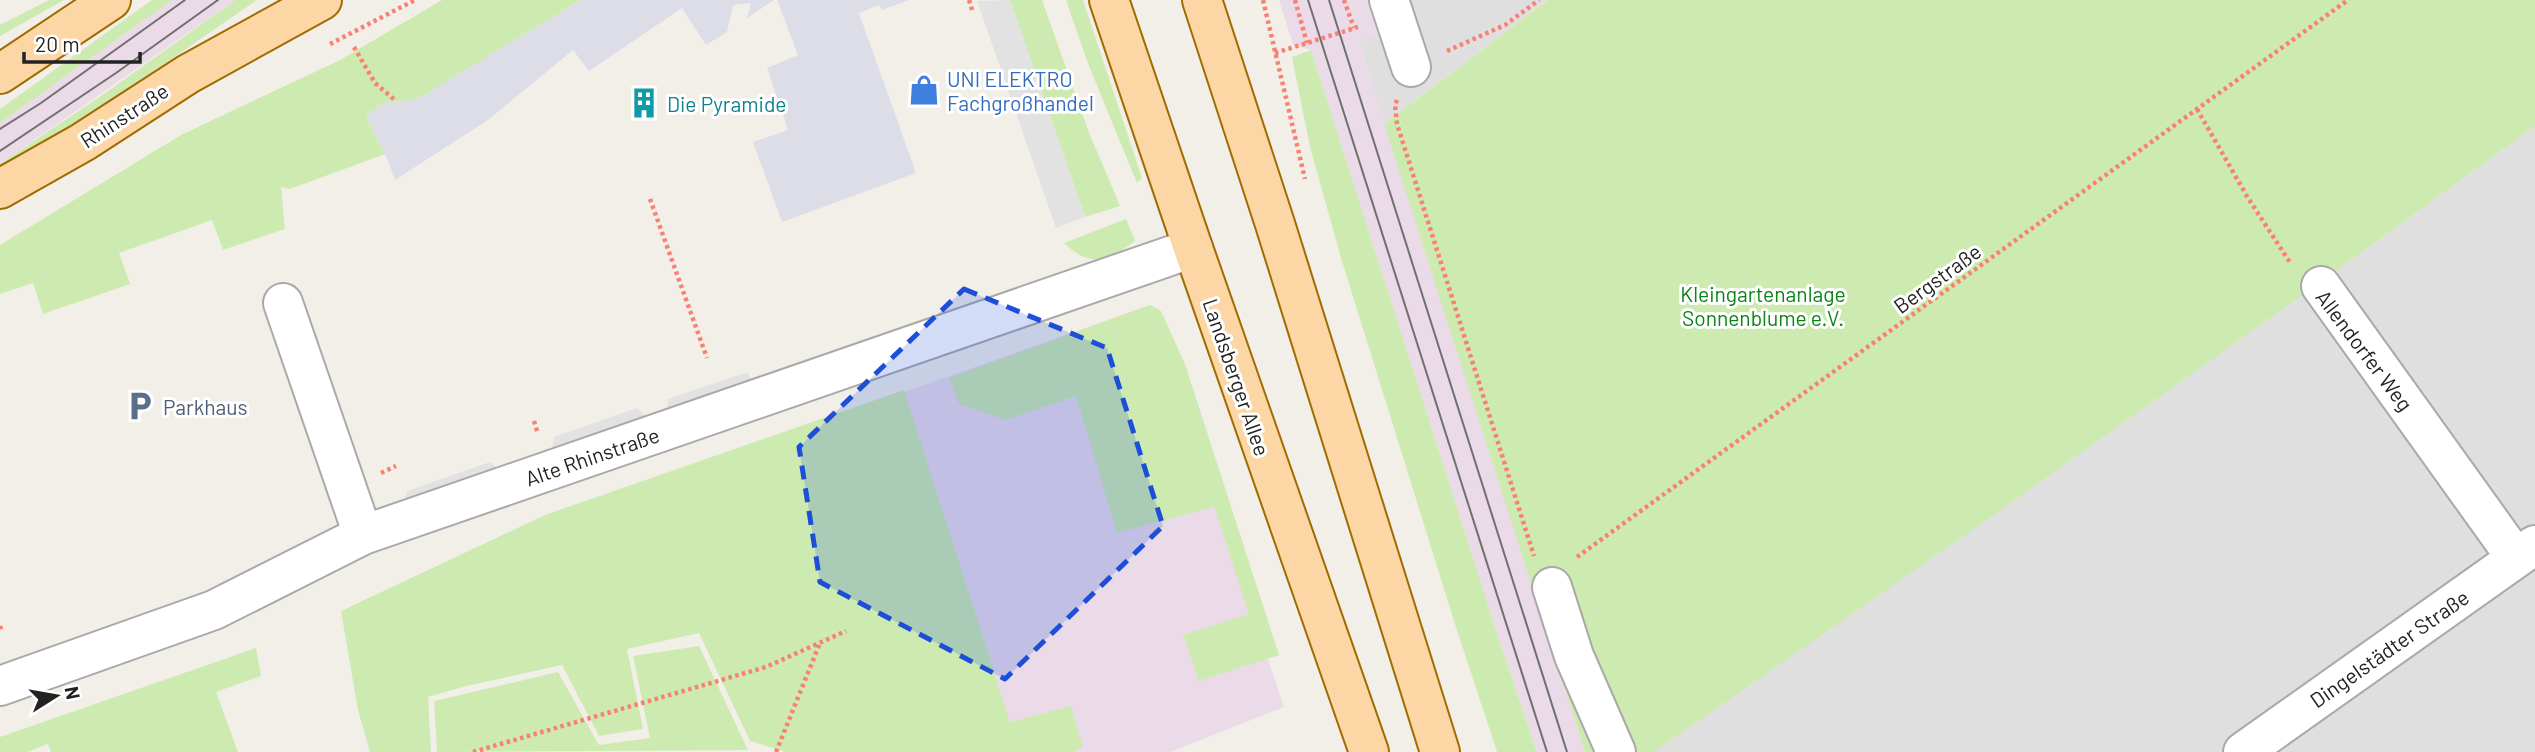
<svg xmlns="http://www.w3.org/2000/svg" width="2535" height="752" font-family="Barlow,sans-serif">
<style>
.residential{fill:#e0dfdf}
.industrial{fill:#ebdbe8}
.grass{fill:#cdebb0}
.parking{fill:#e2e2e2}
.plaza{fill:#dddde8}
.lines{fill:none;stroke-linecap:round;stroke-linejoin:round}
.minor-casing{stroke:#a9a9a9;stroke-width:42}
.major-casing{stroke:#a06b00;stroke-width:42}
.path{stroke:#fa8072;stroke-width:4.5;stroke-dasharray:3.5 3.5;stroke-linecap:butt}
.minor{stroke:#fff;stroke-width:38}
.major{stroke:#fcd6a4;stroke-width:38}
.tram{stroke:#707070;stroke-width:2}
.marked{fill:#1d4ed8;fill-opacity:0.2;stroke:#1d4ed8;stroke-width:5;stroke-dasharray:14 9;stroke-linejoin:round}
.labels{text-anchor:middle;dominant-baseline:central;stroke-width:6;stroke-linejoin:round;paint-order:stroke}
.shop-label{font-size:21px;fill:#366cbe;stroke:#fff;text-anchor:start}
.culture-label{font-size:21px;fill:#0d838f;stroke:#fff;text-anchor:start}
.street-label{font-size:21px;fill:#222;stroke:#fff}
.park-label{font-size:21px;fill:#0c8416;stroke:#fff}
.service-label{font-size:21px;fill:#4e5e75;stroke:#fff;text-anchor:start}
</style>
<rect width="100%" height="100%" fill="#f2efe9"/>
<g class="residential">
<path d="M1367,0H1548L1384,124L1359,41L1378,34Z"/>
<path d="M2535,126V752H1653L2318,284Z"/>
</g>
<g class="industrial">
<path d="M172,0H235L0,164V123Z"/>
<path d="M1279,0H1367L1378,35L1359,42L1585,752H1537L1497,633L1311,50L1293,45Z"/>
<path d="M1150,305L1284,707L1170,752H1019L904,392Z"/>
</g>
<g class="grass">
<path d="M49,0H64L0,36V25Z"/>
<path d="M152,0H172L0,123V109Z"/>
<path d="M235,0H257C172,58 89,118 0,169V164L111,89Z"/>
<path d="M442,0H581L418,99L384,103L366,116L385,154L290,189L281,187L285,229L223,250L212,220L119,253L130,284L43,314L33,283L0,294V245L181,135L340,60Z"/>
<path d="M1010,0H1042L1088,130L1120,206L1085,217Z"/>
<path d="M1066,0H1083L1142,178L1137,183L1087,61Z"/>
<path d="M1548,0H2535V126L2318,284L1978,526L1654,752H1585L1384,124Z"/>
<path d="M1311,50L1497,633L1537,752H1497L1454,621L1341,258L1310,147L1292,57Z"/>
<path d="M1126,219L1135,241C1107,262 1091,268 1064,243Z"/>
<path d="M1150,305L1161,311L1185,364L1279,655L1199,681L1183,635L1249,614L1214,507L1117,533L1076,396L1005,420L959,404L949,378Z"/>
<path d="M904,390L1010,722L1071,706L1083,747L1072,752H786L750,741L699,633L627,649L643,729L599,736L562,665L466,686L428,697L431,752H370L358,710L341,611L545,515Z"/>
<path d="M699,646L748,750L437,752L434,701L558,672L599,745L650,738L633,656Z"/>
<path d="M256,648L261,676L216,692L238,752H51L48,744L27,752H0V737Z"/>
</g>
<g class="parking">
<path d="M1010,0L1085,217L1056,228L977,1Z"/>
<path d="M748,372L752,384L667,413L668,399Z"/>
<path d="M637,408L648,418L552,450L554,437Z"/>
<path d="M490,462L502,472L405,504L407,491Z"/>
</g>
<g class="plaza">
<path d="M581,0H774L747,18L751,3L733,5L727,32L706,45L682,8L589,71L573,50L488,120L395,180L385,154L366,116L384,103L418,99Z"/>
<path d="M777,0H909L882,10L879,5L859,13L916,173L782,222L753,142L788,130L767,68L798,55Z"/>
</g>
<g class="lines">
<g class="minor-casing">
<g id="minor">
<path d="M1389,0L1411,67"/>
<path d="M2321,286L2516,558"/>
<path d="M283,303L363,535"/>
<path d="M1552,587L1574,656L1616,752"/>
<path d="M0,686L214,610L363,535L1193,248"/>
<path d="M2243,752L2535,545"/>
</g>
</g>
<g class="major-casing">
<g id="major">
<path d="M1109,0L1193,248L1369,752"/>
<path d="M1202,0L1275,224L1440,752"/>
<path d="M0,74L111,0"/>
<path d="M0,189L83,142L188,74L322,0"/>
</g>
</g>
<g class="path">
<path d="M969,0L973,13"/>
<path d="M1263,0L1305,179"/>
<path d="M1295,0L1307,43"/>
<path d="M1344,0L1354,28"/>
<path d="M330,44L415,0"/>
<path d="M354,47L375,83L396,101"/>
<path d="M1447,51L1505,25L1539,0"/>
<path d="M1275,53L1358,27"/>
<path d="M1397,100L1395,105L1397,124L1534,556"/>
<path d="M2197,109L2248,198L2291,264"/>
<path d="M650,199L707,358"/>
<path d="M534,421L538,434"/>
<path d="M381,473L396,466"/>
<path d="M1577,557L2348,0"/>
<path d="M0,626L2,631"/>
<path d="M473,752L766,667L846,631"/>
<path d="M776,752L820,643"/>
</g>
<use href="#minor" class="minor"/>
<use href="#major" class="major"/>
<g class="tram">
<path d="M1308,0L1547,752"/>
<path d="M1329,0L1567,752"/>
<path d="M0,129L41,103L185,0"/>
<path d="M0,151L116,73L218,0"/>
</g>
</g>
<path class="marked" d="M964,289L1107,348L1163,526L1005,679L820,582L799,447Z"/>
<defs>
<g id="shop-bare" transform="scale(2.415)"><path d="M-5-2.5h2.3a2.7 3.5 0 0 1 5.4 0H5L5.5 6h-11ZM-1.5-2.5h3a1.5 2.3 0 0 0-3 0Z" fill="#3f7fe0" stroke="#fff" stroke-width="2.5" paint-order="stroke"/></g>
<g id="building-bare" transform="scale(2.415)"><path d="M-4-6H4V6H1V3H-1V6H-4ZM-2.5-4.3h1.7v1.8h-1.7ZM.8-4.3h1.7v1.8H.8ZM-2.5-1h1.7V.8h-1.7ZM.8-1h1.7V.8H.8Z" fill="#0f9aa8" stroke="#fff" stroke-width="2.5" paint-order="stroke"/></g>
<g id="parking-bare" transform="scale(2.415)"><path d="M-3.5-5.5H1a3.5 3.5 0 0 1 0 7H-1V5.5H-3.5ZM-1-3.4V-.6H.8a1.4 1.4 0 0 0 0-2.8Z" fill="#5c6f8a" stroke="#fff" stroke-width="2.5" paint-order="stroke"/></g>
</defs>
<g fill-rule="evenodd">
<use href="#shop-bare" x="924" y="90"/>
<use href="#building-bare" x="644" y="103"/>
<use href="#parking-bare" x="140" y="406"/>
</g>
<g class="labels">
<g class="shop-label">
<text x="947" y="78">UNI ELEKTRO<tspan x="947" dy="24">Fachgroßhandel</tspan></text>
</g>
<g class="culture-label">
<text x="667" y="103">Die Pyramide</text>
</g>
<g class="street-label">
<text transform="translate(124 115) rotate(-33)">Rhinstraße</text>
<text transform="translate(1937 278) rotate(-36)">Bergstraße</text>
<text transform="translate(2365 350) rotate(53)">Allendorfer Weg</text>
<text transform="translate(1237 377) rotate(71)">Landsberger Allee</text>
<text transform="translate(592 456) rotate(-19)">Alte Rhinstraße</text>
<text transform="translate(2389 648) rotate(-35)">Dingelstädter Straße</text>
</g>
<g class="park-label">
<text x="1763" y="293">Kleingartenanlage<tspan x="1763" dy="24">Sonnenblume e.V.</tspan></text>
</g>
<g class="service-label">
<text x="163" y="406">Parkhaus</text>
</g>
</g>
<g transform="translate(56 696) rotate(79)" stroke="#ffffff" stroke-width="5" paint-order="stroke">
<path d="M0-5L12 26L0 18L-12 26Z" fill="#222222"/>
<text y="-10" font-size="19" font-weight="bold" text-anchor="middle" fill="#222222">N</text>
</g>
<path d="M24 52v10h116v-10" fill="none" stroke="#222222" stroke-width="3.5"/>
<text x="35" y="52" font-size="21" fill="#222222" stroke="#ffffff" stroke-width="5" paint-order="stroke">20 m</text>
</svg>
